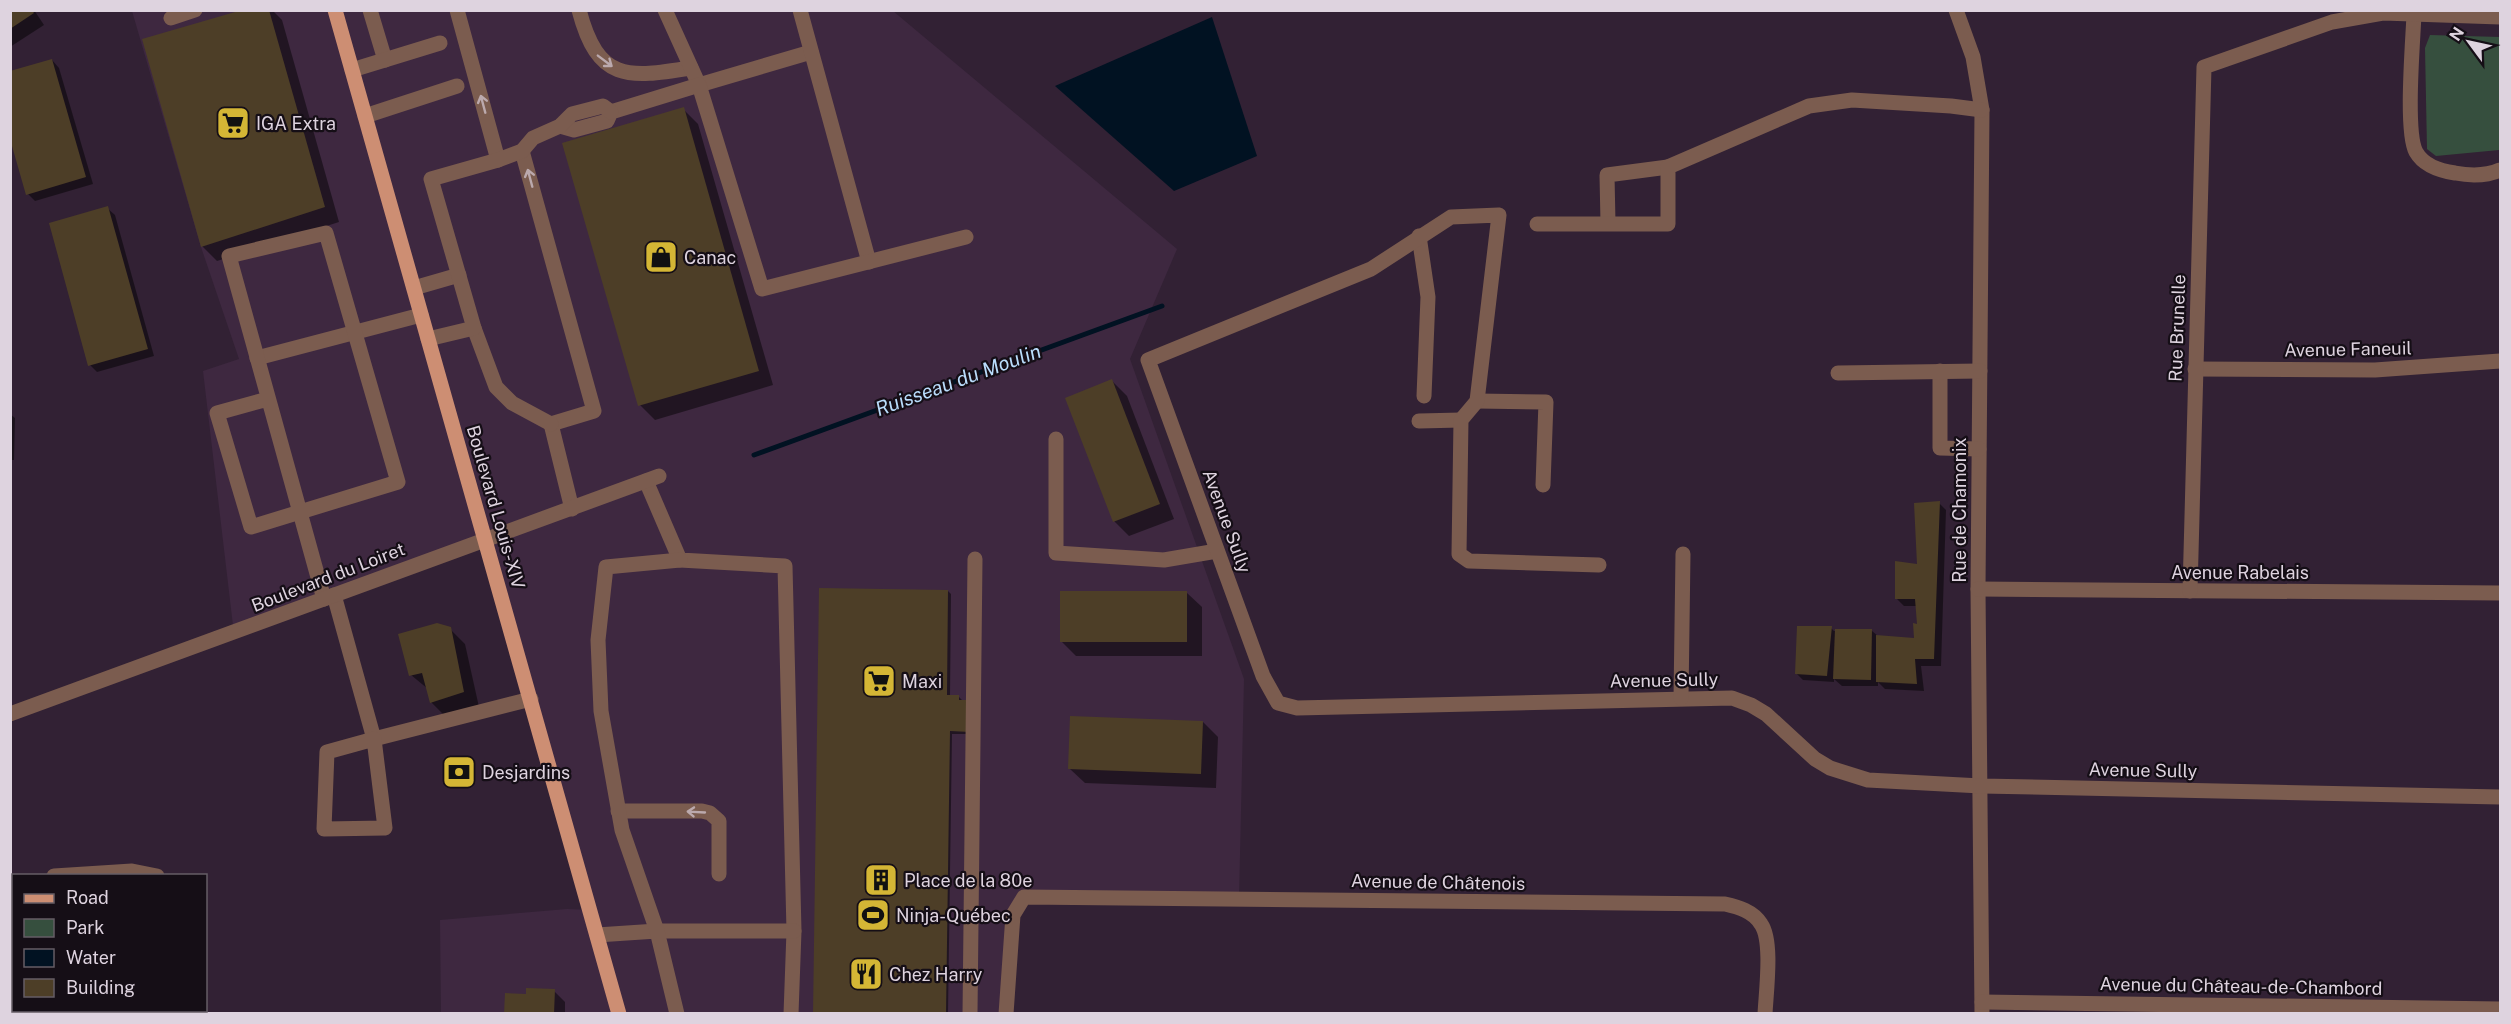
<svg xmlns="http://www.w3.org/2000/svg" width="2511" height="1024" font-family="'Public Sans',sans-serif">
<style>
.built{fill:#3e2840}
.green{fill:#364f3e}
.water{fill:#011222}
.shadow{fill:#0007}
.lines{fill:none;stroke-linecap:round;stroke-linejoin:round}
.stream{stroke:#011222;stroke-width:5}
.building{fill:#4d3e27}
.minor{stroke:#7b5c4f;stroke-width:15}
.major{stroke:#cd8e73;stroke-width:15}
.oneway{stroke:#bba9ad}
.labels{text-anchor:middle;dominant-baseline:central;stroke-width:4.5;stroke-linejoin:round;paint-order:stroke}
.poi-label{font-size:18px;fill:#ded3df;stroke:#150e16;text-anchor:start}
.street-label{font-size:18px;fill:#ded3df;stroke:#150e16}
.water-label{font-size:20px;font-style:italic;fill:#b9dcfb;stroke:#150e16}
</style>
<rect width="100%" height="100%" fill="#322134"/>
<path class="built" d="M132,11H893L1177,249L1130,359L1244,679L1239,899L1034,897L1013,915L1006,1013H441L440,920L567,909L589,910L484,539L234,634L203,371L239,359L201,247Z"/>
<path class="green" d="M2430,35L2500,37L2499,150L2436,156L2427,149L2425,48Z"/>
<path class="water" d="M1212,17L1257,156L1174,191L1055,86Z"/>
<g class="shadow">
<path d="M10,10H34L44,25L10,47Z"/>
<path d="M248,10H272L282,20L339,222L217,261L202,246Z"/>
<path d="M52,60L59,68L93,184L35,201L28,194Z"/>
<path d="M683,109L698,124L773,385L655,420L640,405Z"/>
<path d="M107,208L115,215L154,356L97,372L90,365Z"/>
<path d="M1112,381L1127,396L1174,519L1129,536L1114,521Z"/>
<path d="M10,414L15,418L14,460H10Z"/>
<path d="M1939,503L1946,510L1941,666H1921L1924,691L1885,689L1878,682V686H1842L1834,679V682L1803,680L1796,673L1831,628L1834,631H1872L1878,636L1915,640L1919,626L1917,606H1904L1897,599L1918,566Z"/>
<path d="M948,591L951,594L950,697H959L962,700L972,734H952L948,1014H815Z"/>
<path d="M1187,593L1202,607V656H1076L1061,641Z"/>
<path d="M450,629L465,644L479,707L446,717L431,702L428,689L411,675Z"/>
<path d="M1203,722L1218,737L1216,788L1085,783L1070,769Z"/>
<path d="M554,991L565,1002V1014H506L527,996Z"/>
</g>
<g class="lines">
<path class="stream" d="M754,455L1162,306"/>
</g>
<g class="building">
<path d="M10,10H32L34,13L10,29Z"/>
<path d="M242,10H269L325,207L201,247L142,39Z"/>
<path d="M52,59L86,177L26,195L10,139V71Z"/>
<path d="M684,107L759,371L638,406L562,143Z"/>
<path d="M108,206L148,349L88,366L49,223Z"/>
<path d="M1112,379L1160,504L1113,522L1065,398Z"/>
<path d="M1940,501L1934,659H1915L1917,684L1876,682V635L1914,638L1913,623L1917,624L1915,599H1895V561L1917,564L1914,503Z"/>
<path d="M819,588L948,590L947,695H959V700H970V732L950,731L946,1014H813Z"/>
<rect x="1060" y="591" width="127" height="51"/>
<path d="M437,623L451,627L464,692L430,703L422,673L409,676L398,634Z"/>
<path d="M1797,626H1832L1827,676L1795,674Z"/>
<path d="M1835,629H1872L1871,680L1833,679Z"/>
<path d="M1070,716L1203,721L1201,774L1068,769Z"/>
<path d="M526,988L555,989L554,1014H504L505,993L526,994Z"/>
</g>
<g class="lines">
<g class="minor">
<path d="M370,10L385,60"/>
<path d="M457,10L498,160"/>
<path d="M579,10C598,82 627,78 691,68"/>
<path d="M665,10L699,85L811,52"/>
<path d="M800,10L869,262"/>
<path d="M1956,10L1973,57L1982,110L1978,589L1982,1014"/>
<path d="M2414,14C2413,41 2405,132 2416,152C2424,166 2441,171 2455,173C2471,176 2486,176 2500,170"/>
<path d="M171,18L195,10"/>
<path d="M352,70L440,43"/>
<path d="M365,116L457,86"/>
<path d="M560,126L574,130L607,121L611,112L699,85L762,289L966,237"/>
<path d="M522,151L594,411L551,424L572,509"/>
<path d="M1608,223L1607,175L1668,167"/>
<path d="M1537,224H1668V167L1809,106L1852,100L1951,106L1982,110"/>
<path d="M1419,236L1428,297L1424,396"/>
<path d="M414,288L459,275"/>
<path d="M474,328L496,387L512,403L551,424"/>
<path d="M428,339L474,328L431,179L498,160L522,151L533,138L560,126L572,114L603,106L611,112"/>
<path d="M257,358L421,315"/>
<path d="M2195,369L2375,370L2500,361"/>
<path d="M1940,371V448L1979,449"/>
<path d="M1838,373L1980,371"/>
<path d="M268,399L217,413L251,527L398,482L326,233L229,256L324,599"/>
<path d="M1477,401L1546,402L1543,485"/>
<path d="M1419,421L1461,420"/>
<path d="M1056,439V553L1164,560L1217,551"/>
<path d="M646,481L680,560L785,566L794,931L791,1014"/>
<path d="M1599,565L1469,561L1459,554L1461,420L1477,401L1499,215L1451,217L1371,269L1148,360L1263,676L1278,703L1297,708L1732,698L1751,705L1766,714L1815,759L1830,768L1868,780L1981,786L2500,797"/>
<path d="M1978,589L2500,593"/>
<path d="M2190,591L2204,67L2332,22L2383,13L2500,17"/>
<path d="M334,595L374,739L531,699"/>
<path d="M1681,698L1683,554"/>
<path d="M10,714L659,476"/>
<path d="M374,739L385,828L324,829L327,752Z"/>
<path d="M618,811H702L710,813L719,821V874"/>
<path d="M54,876L132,871L157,876"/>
<path d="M10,886H14"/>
<path d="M597,935L657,931H794"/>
<path d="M1982,1002L2500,1009"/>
<path d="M184,1014V1010"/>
<path d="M677,1014L657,931L622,830L601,711L598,640L606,567L680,560"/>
<path d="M970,1014L975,559"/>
<path d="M1006,1014L1013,915L1024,897L1725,904C1738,907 1753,911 1761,924C1773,941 1766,992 1765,1014"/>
</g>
<path class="major" d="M335,10L619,1014"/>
</g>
<defs><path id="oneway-shaft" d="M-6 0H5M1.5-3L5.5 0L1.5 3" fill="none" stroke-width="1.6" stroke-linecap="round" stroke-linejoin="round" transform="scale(1.5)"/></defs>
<g class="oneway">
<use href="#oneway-shaft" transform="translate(605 61) rotate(37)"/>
<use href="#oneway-shaft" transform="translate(483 104) rotate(-105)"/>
<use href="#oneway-shaft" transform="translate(530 178) rotate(-105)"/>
<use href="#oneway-shaft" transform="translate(696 812) rotate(-177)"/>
</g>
<defs>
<g id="supermarket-square" transform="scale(1.725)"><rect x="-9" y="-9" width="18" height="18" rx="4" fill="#d4b635" stroke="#150e16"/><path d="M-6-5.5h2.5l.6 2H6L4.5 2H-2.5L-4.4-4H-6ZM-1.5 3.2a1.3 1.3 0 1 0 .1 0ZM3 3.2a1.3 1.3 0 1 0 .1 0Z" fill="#111"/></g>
<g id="shop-square" transform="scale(1.725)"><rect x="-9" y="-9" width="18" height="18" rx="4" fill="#d4b635" stroke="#150e16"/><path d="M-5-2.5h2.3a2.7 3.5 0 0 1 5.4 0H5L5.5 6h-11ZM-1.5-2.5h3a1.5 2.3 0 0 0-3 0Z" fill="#111"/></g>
<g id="bank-square" transform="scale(1.725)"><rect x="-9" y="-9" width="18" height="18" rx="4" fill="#d4b635" stroke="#150e16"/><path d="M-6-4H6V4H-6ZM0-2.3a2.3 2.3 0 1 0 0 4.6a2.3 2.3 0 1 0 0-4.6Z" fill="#111"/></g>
<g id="building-square" transform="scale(1.725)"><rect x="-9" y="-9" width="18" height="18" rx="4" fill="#d4b635" stroke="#150e16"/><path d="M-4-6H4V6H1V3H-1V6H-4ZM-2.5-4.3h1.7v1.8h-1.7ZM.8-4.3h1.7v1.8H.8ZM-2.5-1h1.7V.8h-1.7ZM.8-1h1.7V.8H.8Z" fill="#111"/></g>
<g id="stadium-square" transform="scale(1.725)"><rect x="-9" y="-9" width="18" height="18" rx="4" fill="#d4b635" stroke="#150e16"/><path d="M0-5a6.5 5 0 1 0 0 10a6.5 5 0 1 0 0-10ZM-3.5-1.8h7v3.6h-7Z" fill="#111"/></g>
<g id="restaurant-square" transform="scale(1.725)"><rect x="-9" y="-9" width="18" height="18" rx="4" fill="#d4b635" stroke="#150e16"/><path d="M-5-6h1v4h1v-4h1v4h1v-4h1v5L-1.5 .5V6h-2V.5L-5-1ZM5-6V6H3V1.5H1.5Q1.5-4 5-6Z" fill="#111"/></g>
</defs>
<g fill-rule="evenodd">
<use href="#supermarket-square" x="233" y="123"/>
<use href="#shop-square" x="661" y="257"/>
<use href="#supermarket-square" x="879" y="681"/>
<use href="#bank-square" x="459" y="772"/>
<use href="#building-square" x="881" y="880"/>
<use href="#stadium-square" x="873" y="915"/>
<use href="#restaurant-square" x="866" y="974"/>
</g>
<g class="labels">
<g class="poi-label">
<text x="256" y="123">IGA Extra</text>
<text x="684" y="257">Canac</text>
<text x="902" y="681">Maxi</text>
<text x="482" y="772">Desjardins</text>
<text x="904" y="880">Place de la 80e</text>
<text x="896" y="915">Ninja-Québec</text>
<text x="889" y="974">Chez Harry</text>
</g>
<g class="street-label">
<text transform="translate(2177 328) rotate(-88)">Rue Brunelle</text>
<text transform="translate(2348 349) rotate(-1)">Avenue Faneuil</text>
<text transform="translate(496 507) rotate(74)">Boulevard Louis-XIV</text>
<text transform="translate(1959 510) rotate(-90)">Rue de Chamonix</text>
<text transform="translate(1227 521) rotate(70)">Avenue Sully</text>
<text x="2240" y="572">Avenue Rabelais</text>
<text transform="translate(328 577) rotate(-21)">Boulevard du Loiret</text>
<text transform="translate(1664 680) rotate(-1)">Avenue Sully</text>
<text transform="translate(2143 770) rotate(1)">Avenue Sully</text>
<text transform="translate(1438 882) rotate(1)">Avenue de Châtenois</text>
<text transform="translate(2241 986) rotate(1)">Avenue du Château-de-Chambord</text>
</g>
<g class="water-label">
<text transform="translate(958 380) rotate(-20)">Ruisseau du Moulin</text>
</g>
</g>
<rect width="2511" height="1024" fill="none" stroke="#ded3df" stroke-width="24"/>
<rect x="12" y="874" width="195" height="138" fill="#150e16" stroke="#655d66" stroke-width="1.5"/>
<rect x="24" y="894" width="30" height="9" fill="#cd8e73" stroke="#655d66" stroke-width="1.5"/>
<text x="66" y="904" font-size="18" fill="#ded3df">Road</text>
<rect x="24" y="919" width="30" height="18" fill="#364f3e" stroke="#655d66" stroke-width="1.5"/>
<text x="66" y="934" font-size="18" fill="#ded3df">Park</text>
<rect x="24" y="949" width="30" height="18" fill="#011222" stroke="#655d66" stroke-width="1.5"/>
<text x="66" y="964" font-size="18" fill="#ded3df">Water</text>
<rect x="24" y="979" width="30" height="18" fill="#4d3e27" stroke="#655d66" stroke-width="1.5"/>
<text x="66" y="994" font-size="18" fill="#ded3df">Building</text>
<g transform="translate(2469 42) rotate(303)" stroke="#150e16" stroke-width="4.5" paint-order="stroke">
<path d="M0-4.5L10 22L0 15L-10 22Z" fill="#ded3df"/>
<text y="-9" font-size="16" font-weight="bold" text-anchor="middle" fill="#ded3df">N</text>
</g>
</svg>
